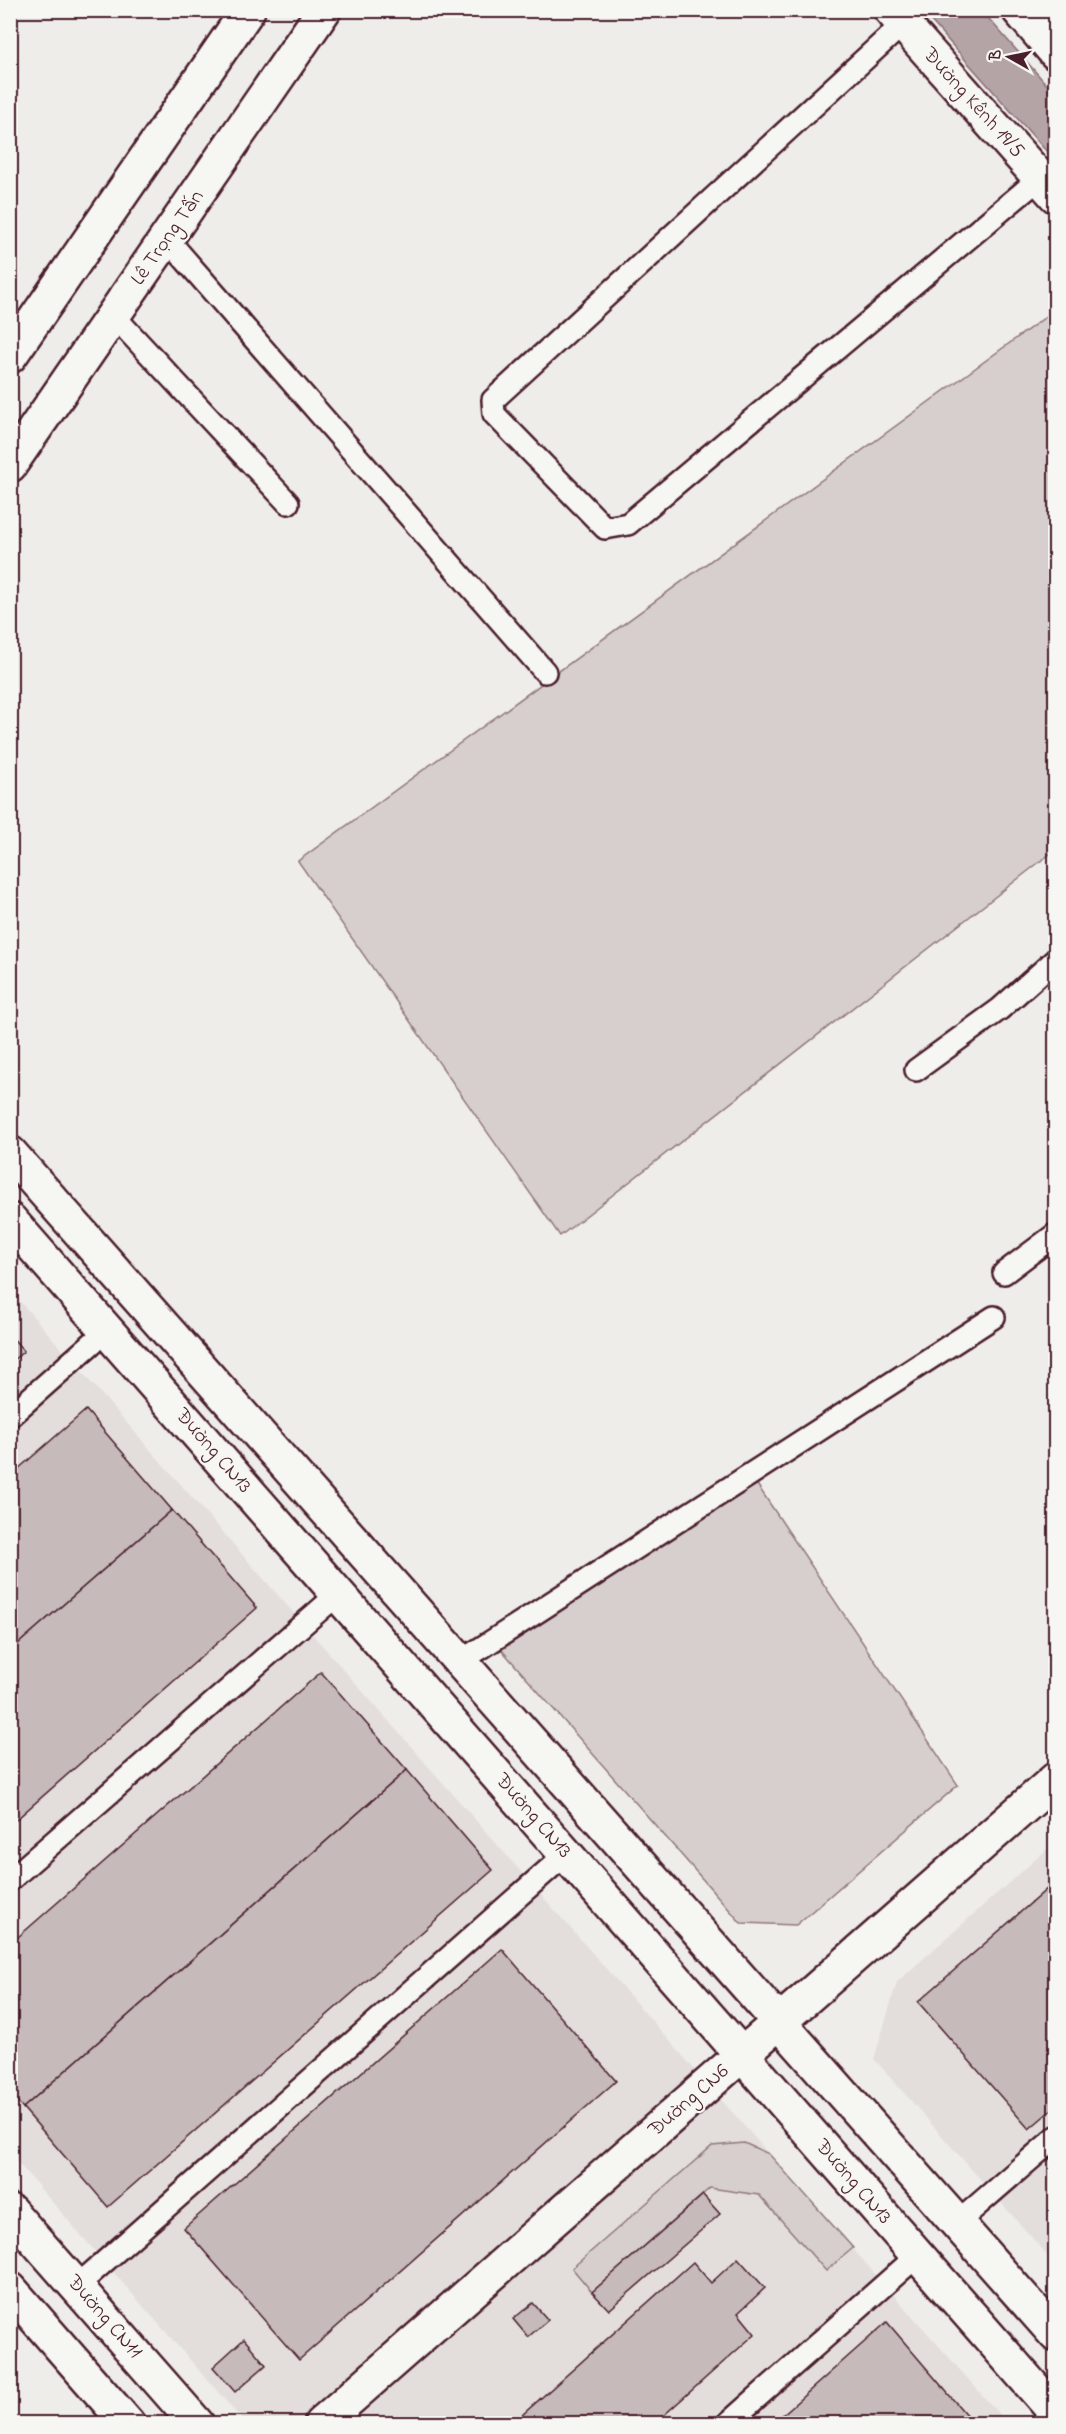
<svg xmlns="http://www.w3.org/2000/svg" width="1066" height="2434" font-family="'Indie Flower',sans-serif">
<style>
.built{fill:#e3dedc}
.green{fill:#d7cfce;stroke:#90777c;stroke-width:1.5}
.water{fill:#b4a4a5;stroke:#8a6f74;stroke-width:1.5}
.building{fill:#c6babb;stroke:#4a1f2b;stroke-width:1.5}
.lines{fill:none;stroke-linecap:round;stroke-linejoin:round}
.lane-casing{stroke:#4a1f2b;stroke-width:26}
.street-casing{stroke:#4a1f2b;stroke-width:38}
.secondary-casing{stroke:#4a1f2b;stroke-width:38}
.lane{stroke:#f6f6f2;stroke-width:21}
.street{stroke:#f6f6f2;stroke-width:33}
.secondary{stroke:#f6f6f2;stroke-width:33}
.labels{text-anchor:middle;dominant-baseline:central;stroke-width:4.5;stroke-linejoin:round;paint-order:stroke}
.street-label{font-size:21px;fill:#4a1f2b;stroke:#f6f6f2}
</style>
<rect width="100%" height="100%" fill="#efedea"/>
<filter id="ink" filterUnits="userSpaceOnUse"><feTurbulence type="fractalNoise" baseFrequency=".0167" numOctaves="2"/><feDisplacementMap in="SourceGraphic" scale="12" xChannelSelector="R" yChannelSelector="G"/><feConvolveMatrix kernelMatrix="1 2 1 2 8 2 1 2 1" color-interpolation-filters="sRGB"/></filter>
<g filter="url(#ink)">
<g class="built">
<path d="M10,1290L769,2154L1007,2423H245L11,2155Z"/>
<path d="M1055,1842V2264L874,2059L897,1982Z"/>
</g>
<g class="green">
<path d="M1055,310V850L560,1236L298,861Z"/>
<path d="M756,1483L958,1785L796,1925L741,1923L500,1648Z"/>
<path d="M744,2143L769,2154L853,2248L826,2271L759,2195L710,2188L592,2292L572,2268L712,2146Z"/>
</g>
<path class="water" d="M922,11H982L1055,94V161Z"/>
<g class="building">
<path d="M10,1335L24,1351L10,1363Z"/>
<path d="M86,1410L172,1510L10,1651V1476Z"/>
<path d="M172,1510L257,1608L10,1825V1651Z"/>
<path d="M321,1672L407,1770L23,2108L10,2094V1944Z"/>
<path d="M407,1770L493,1870L108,2207L23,2108Z"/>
<path d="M1056,1881V2106L1029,2129L918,2002Z"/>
<path d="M502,1949L616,2081L299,2360L184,2228Z"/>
<path d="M703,2195L720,2214L609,2310L592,2292Z"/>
<path d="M738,2258L765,2288L738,2313L755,2334L654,2424H512L693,2262L711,2283Z"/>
<path d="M533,2303L548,2320L528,2337L513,2319Z"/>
<path d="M887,2322L974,2424H772Z"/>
<path d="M244,2339L266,2365L235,2392L213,2367Z"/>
</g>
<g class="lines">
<g class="lane-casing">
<g id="lane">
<path d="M903,24L493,400L494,414L605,528L628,524L1040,178"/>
<path d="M168,240L545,672"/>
<path d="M113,315L288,503"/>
<path d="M916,1070L1000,1009L1056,959"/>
<path d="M1004,1273L1056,1234"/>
<path d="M10,1416L107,1330"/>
<path d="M461,1661L994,1317"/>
<path d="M10,1880L338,1594"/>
<path d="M957,2223L1056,2137"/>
<path d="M77,2286L566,1854"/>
<path d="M727,2424L917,2256"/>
</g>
</g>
<g class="street-casing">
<g id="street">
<path d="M10,1153L1056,2335"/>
<path d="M10,1220L1056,2413"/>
<path d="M10,2211L197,2424"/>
<path d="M10,2289L128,2424"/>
<path d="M321,2424L1056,1779"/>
</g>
</g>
<g class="secondary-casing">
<g id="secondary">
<path d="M891,10L1056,196"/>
<path d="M1019,10L1056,53"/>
<path d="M10,356L248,10"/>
<path d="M10,465L324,10"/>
</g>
</g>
<use href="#lane" class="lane"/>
<use href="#street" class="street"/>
<use href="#secondary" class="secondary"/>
</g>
</g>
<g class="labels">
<g class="street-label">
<text transform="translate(973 103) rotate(48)">Đường Kênh 19/5</text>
<text transform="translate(168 238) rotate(-55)">Lê Trọng Tấn</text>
<text transform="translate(213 1451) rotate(49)">Đường CN13</text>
<text transform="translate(533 1816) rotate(49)">Đường CN13</text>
<text transform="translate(689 2101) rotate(-41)">Đường CN6</text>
<text transform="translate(853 2182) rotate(49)">Đường CN13</text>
<text transform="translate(104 2317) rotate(49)">Đường CN11</text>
</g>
</g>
<rect width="1066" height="2434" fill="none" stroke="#f6f6f2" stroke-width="36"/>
<rect x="18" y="18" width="1030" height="2398" fill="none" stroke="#4a1f2b" stroke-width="2" filter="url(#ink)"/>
<g transform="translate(1009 57) rotate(279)" stroke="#f6f6f2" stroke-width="4.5" paint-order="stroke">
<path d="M0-4.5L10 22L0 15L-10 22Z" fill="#4a1f2b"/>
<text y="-9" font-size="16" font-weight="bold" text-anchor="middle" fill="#4a1f2b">B</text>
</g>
</svg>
